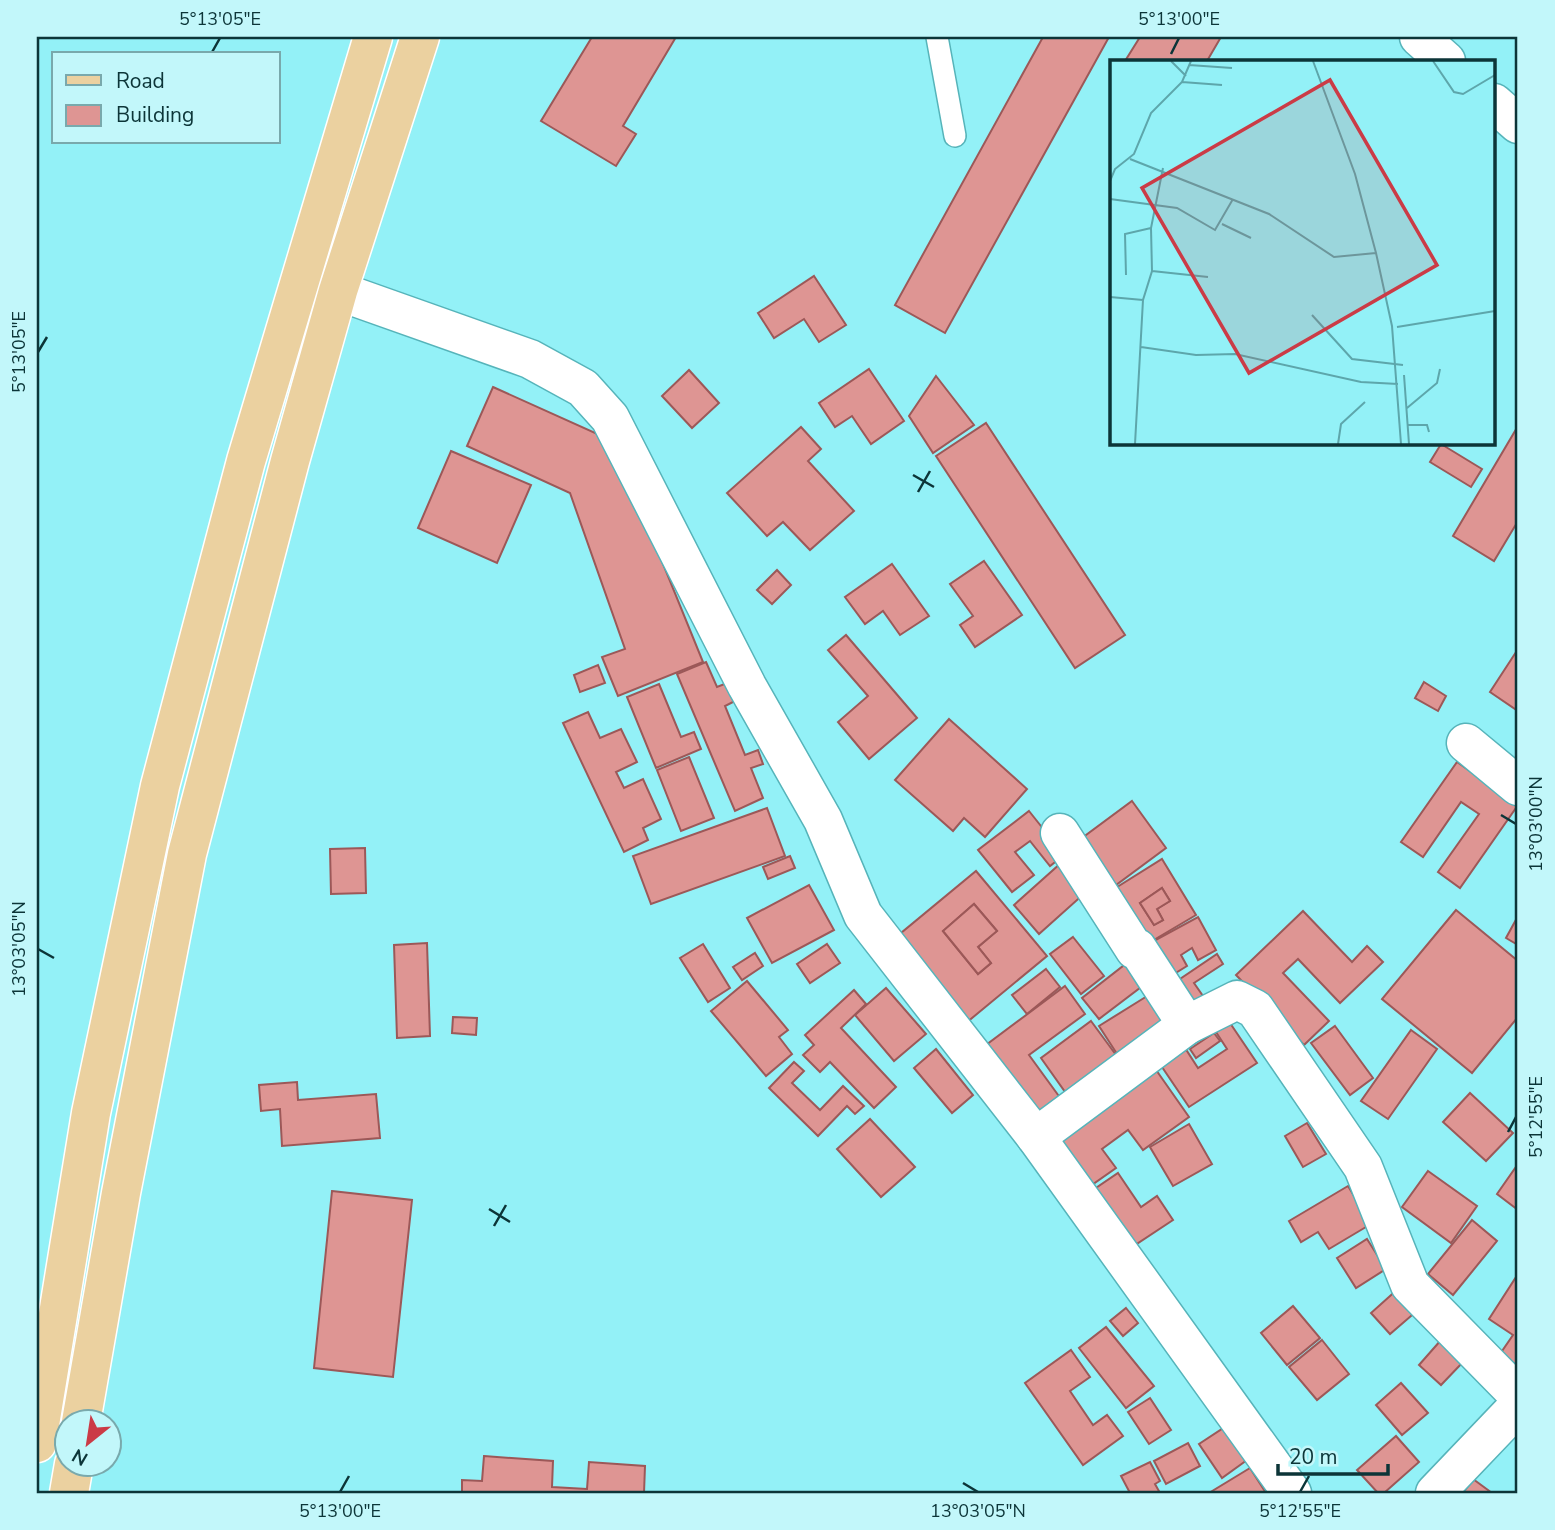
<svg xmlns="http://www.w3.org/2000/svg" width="1555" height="1530" font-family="'Nunito Sans',sans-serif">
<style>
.building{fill:#de9593;stroke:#9c5858;stroke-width:2;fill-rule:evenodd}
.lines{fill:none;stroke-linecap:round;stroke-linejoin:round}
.lane-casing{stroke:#56b4ba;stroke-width:24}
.street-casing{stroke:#56b4ba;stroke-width:41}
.primary-casing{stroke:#fff;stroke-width:41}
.lane{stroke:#fff;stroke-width:21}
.street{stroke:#fff;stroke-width:38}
.primary{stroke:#ebd1a0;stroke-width:38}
.ticks{fill:none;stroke:#0c3538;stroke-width:2.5}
.inset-road{fill:none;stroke:#5da6ab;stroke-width:2}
.view{fill:#cb3b46;fill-opacity:0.15;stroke:#cb3b46;stroke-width:3.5}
.inset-edge{fill:none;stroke:#0c3538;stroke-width:3.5}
.neatline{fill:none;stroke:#0c3538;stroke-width:2.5}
.ticks-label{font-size:18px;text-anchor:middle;fill:#0c3538}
</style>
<rect width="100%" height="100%" fill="#93f1f7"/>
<g class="building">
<path d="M592,37H676L623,126L636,134L616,166L541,121Z"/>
<path d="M1043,37H1109L945,333L895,305Z"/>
<path d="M1140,37H1221L1207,61H1125Z"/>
<path d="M814,276L846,325L819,342L804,319L774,338L758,313Z"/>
<path d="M869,369L904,421L871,444L852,416L835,427L819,403Z"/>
<path d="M689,370L719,403L692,428L662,396Z"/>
<path d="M936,376L974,425L933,453L909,416Z"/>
<path d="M493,387L613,441L703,662L618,696L602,657L625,649L570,493L467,446Z"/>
<path d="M986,423L1125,635L1075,668L936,456Z"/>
<path d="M1518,426V521L1494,561L1453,536Z"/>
<path d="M801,427L821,449L808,461L854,511L810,550L783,522L767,536L727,493Z"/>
<path d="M1441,444L1482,469L1471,487L1430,462Z"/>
<path d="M451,451L531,485L497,563L418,528Z"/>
<path d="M984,561L1022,615L975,647L960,625L973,616L950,584Z"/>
<path d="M892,564L929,616L900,635L883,611L865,624L845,597Z"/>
<path d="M777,570L791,585L772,604L757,590Z"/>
<path d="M846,635L917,718L869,759L838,722L868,696L828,650Z"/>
<path d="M1518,649V711L1490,692Z"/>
<path d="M706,662L717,687L727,683L735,701L725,706L745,755L758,750L763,764L751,768L763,798L735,811L677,674Z"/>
<path d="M598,665L605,683L580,692L574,675Z"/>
<path d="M1424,682L1446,696L1438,711L1415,698Z"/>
<path d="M659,684L681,737L694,732L701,749L656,768L627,697Z"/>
<path d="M588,712L600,738L621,729L637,762L616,772L624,788L643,779L661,819L643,828L648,840L624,852L563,723Z"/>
<path d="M949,719L1027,789L985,837L964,818L953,831L895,780Z"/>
<path d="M689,757L714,818L681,831L657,770Z"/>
<path d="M1457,762L1518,805L1460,888L1438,872L1479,814L1461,802L1423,857L1401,842Z"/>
<path d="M1132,801L1166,848L1116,885L1082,838Z"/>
<path d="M767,808L785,856L651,904L633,856Z"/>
<path d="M1029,811L1064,855L1050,866L1030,841L1015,852L1034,875L1012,892L978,850Z"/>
<path d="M365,848L366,893L331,894L330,849Z"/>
<path d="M790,856L795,868L768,879L763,867Z"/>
<path d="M1162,859L1196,915L1147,944L1114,889ZM1162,888L1170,901L1157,909L1163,920L1154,925L1140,903Z"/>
<path d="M1061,863L1086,892L1039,934L1014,905Z"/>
<path d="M976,871L1047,956L966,1023L895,938ZM974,904L997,931L978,947L991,963L978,974L943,931Z"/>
<path d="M809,885L834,930L772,963L747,918Z"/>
<path d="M1162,888L1170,901L1157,909L1163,920L1154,925L1140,903Z"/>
<path d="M974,904L997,931L978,947L991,963L978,974L943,931Z"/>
<path d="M1456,910L1518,961V1017L1472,1073L1382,999Z"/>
<path d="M1303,911L1352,962L1367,946L1383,962L1340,1003L1298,959L1283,973L1329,1021L1304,1045L1236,975Z"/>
<path d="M1518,916V945L1506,938Z"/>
<path d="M1198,917L1216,950L1198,960L1192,948L1181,955L1187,966L1169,977L1150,943Z"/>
<path d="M1073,937L1104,976L1081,994L1050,954Z"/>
<path d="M427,943L430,1036L397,1038L394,945Z"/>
<path d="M703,944L730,988L708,1002L680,958Z"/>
<path d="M827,944L840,963L810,983L797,964Z"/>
<path d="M755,953L763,966L742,980L733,967Z"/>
<path d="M1217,954L1223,964L1194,983L1203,996L1192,1004L1177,981Z"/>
<path d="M1132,959L1149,981L1099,1019L1082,998Z"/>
<path d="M1046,969L1060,987L1027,1014L1012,995Z"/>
<path d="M747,981L788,1030L779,1037L792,1054L766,1076L711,1011Z"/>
<path d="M1065,986L1085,1014L1029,1055L1061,1099L1035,1119L982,1048Z"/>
<path d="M886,988L926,1034L894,1061L855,1015Z"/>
<path d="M854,990L866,1004L841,1028L896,1087L874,1108L830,1062L820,1072L803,1055L814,1045L805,1035Z"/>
<path d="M1152,993L1172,1024L1119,1057L1099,1026Z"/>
<path d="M453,1017L477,1018L476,1035L452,1033Z"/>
<path d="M1091,1021L1119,1059L1068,1096L1041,1058Z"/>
<path d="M1230,1023L1257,1063L1189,1107L1160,1064L1185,1048L1198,1068L1227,1049L1216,1032Z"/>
<path d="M1335,1026L1373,1078L1350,1095L1311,1043Z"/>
<path d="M1411,1030L1437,1049L1388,1119L1361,1101Z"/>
<path d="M1214,1033L1220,1041L1196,1058L1190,1049Z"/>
<path d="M936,1049L973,1095L952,1113L914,1068Z"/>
<path d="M794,1062L804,1071L792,1083L820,1110L843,1086L864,1106L855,1114L847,1106L818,1136L769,1088Z"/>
<path d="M1154,1067L1189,1117L1143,1150L1128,1130L1102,1149L1116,1168L1086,1189L1051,1141Z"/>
<path d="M297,1082L298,1100L376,1094L380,1138L282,1146L280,1109L261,1111L259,1085Z"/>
<path d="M1470,1093L1513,1133L1486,1161L1443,1122Z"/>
<path d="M870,1119L915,1167L881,1197L837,1149Z"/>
<path d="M1307,1123L1326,1154L1303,1167L1285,1136Z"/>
<path d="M1189,1124L1212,1164L1173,1186L1150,1147Z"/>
<path d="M1518,1164V1210L1497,1194Z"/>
<path d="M1428,1171L1477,1206L1451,1243L1402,1207Z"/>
<path d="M1118,1173L1141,1207L1157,1196L1173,1220L1129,1249L1090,1192Z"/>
<path d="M1348,1186L1371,1224L1329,1249L1318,1232L1301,1242L1289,1221Z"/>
<path d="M332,1191L412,1200L393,1377L314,1368Z"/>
<path d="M1472,1220L1497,1241L1453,1295L1428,1274Z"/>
<path d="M1367,1239L1386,1269L1356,1288L1337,1258Z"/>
<path d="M1518,1274V1366L1500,1354L1513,1335L1489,1319Z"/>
<path d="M1399,1288L1418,1310L1390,1334L1371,1313Z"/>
<path d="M1293,1306L1320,1338L1287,1365L1261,1333Z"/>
<path d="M1126,1308L1138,1323L1123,1336L1110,1321Z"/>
<path d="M1106,1327L1154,1386L1126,1408L1079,1348Z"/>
<path d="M1322,1340L1349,1374L1317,1400L1289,1367Z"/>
<path d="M1441,1340L1464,1361L1441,1385L1419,1365Z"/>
<path d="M1071,1350L1090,1377L1070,1391L1093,1425L1107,1415L1123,1436L1083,1465L1025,1383Z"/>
<path d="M1401,1383L1428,1413L1402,1435L1376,1405Z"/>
<path d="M1150,1398L1171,1430L1149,1444L1128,1412Z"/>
<path d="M1225,1427L1247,1460L1222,1478L1199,1444Z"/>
<path d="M1396,1436L1419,1462L1384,1493H1378L1357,1470Z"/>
<path d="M1188,1443L1200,1466L1166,1484L1154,1461Z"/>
<path d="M484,1456L553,1461L552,1487L587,1489L589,1462L645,1466L644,1493H462V1480L482,1481Z"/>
<path d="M1150,1462L1160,1481L1155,1484L1160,1493H1130L1121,1476Z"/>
<path d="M1250,1468L1266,1493H1209Z"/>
<path d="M1473,1479L1492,1493H1463Z"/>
</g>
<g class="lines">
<g class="lane-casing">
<path id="lane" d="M937,37L955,136"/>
</g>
<g class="street-casing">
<g id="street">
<path d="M1419,37L1446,61"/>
<path d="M1494,103L1518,124"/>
<path d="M338,291L530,359L583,388L610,418L747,686L823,820L863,915L1036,1137L1292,1493"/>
<path d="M1466,743L1518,786"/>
<path d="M1060,833L1135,950L1137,948L1187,1025"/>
<path d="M1036,1137L1187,1025L1237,1000L1255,1009L1363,1167L1410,1285L1518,1395"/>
<path d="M1435,1493L1518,1406"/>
</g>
</g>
<g class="primary-casing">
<g id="primary">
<path d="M81,1422L121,1193L187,854L290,461L338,291L420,37"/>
<path d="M37,1443L91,1113L160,786L246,461L373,37"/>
<path d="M69,1493L74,1464"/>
</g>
</g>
<use href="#lane" class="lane"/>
<use href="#street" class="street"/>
<use href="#primary" class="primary"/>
</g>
<path class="ticks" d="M211,54L220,38M1171,54L1179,38M38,352L47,337M913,475L934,487M918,492L930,471M1501,815L1516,824M38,949L54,958M1508,1132L1516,1117M489,1209L510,1222M494,1226L506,1205M963,1483L978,1492M340,1492L349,1476M1300,1492L1309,1476"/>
<g transform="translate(1110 60)">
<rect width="385" height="385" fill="#93f1f7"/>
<path class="inset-road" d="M61,1L76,16M203,1L245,114L266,193L282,266L291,384M323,1L344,32L353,34L385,15M79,5L122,8M72,22L112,25M20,99L159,154L224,197L266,193M0,121L5,109L24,94L41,53L72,22L81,1M0,139L67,148L105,170L123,139M112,164L141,178M42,211L98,217M16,215L15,174L41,168M0,237L33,240M202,255L242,299L293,305M287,267L385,251M31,287L86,295L125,294L251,322L288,324M294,315L299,384M297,348L327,323L330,309M298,365H317L319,372M25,384L33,240L42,211L41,168L53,108M228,384L231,364L255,342"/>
<path class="view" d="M220,20L327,205L139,313L32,128Z"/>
<rect width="385" height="385" class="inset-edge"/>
</g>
<rect width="1555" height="1530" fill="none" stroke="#c2f7fa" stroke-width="77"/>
<rect x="52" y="52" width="228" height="91" fill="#c2f7fa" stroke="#79a9ac" stroke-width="2"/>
<rect x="66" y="75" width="35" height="10" fill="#ebd1a0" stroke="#79a9ac" stroke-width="2"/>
<text x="116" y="88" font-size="21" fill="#0c3538">Road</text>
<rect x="66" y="105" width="35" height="21" fill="#de9593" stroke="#79a9ac" stroke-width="2"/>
<text x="116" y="122" font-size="21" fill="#0c3538">Building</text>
<g transform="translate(88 1443) rotate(210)"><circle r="33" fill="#c2f7fa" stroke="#79a9ac" stroke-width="2"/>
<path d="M0-5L12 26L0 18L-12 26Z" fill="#cb3b46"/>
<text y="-10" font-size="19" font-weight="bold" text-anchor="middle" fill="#0c3538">N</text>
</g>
<path d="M1278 1464v10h110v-10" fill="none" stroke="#0c3538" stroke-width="3.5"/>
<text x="1289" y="1464" font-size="21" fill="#0c3538" stroke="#c2f7fa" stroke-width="5" paint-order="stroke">20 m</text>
<rect x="38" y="38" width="1478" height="1454" class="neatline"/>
<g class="ticks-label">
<text x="220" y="25">5°13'05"E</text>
<text x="1179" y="25">5°13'00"E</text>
<text transform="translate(19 352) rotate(-90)" y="6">5°13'05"E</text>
<text transform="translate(1536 824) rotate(-90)" y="6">13°03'00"N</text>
<text transform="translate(19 949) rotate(-90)" y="6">13°03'05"N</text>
<text transform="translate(1536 1117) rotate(-90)" y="6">5°12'55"E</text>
<text x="340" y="1517">5°13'00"E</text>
<text x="978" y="1517">13°03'05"N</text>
<text x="1300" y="1517">5°12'55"E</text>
</g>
</svg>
